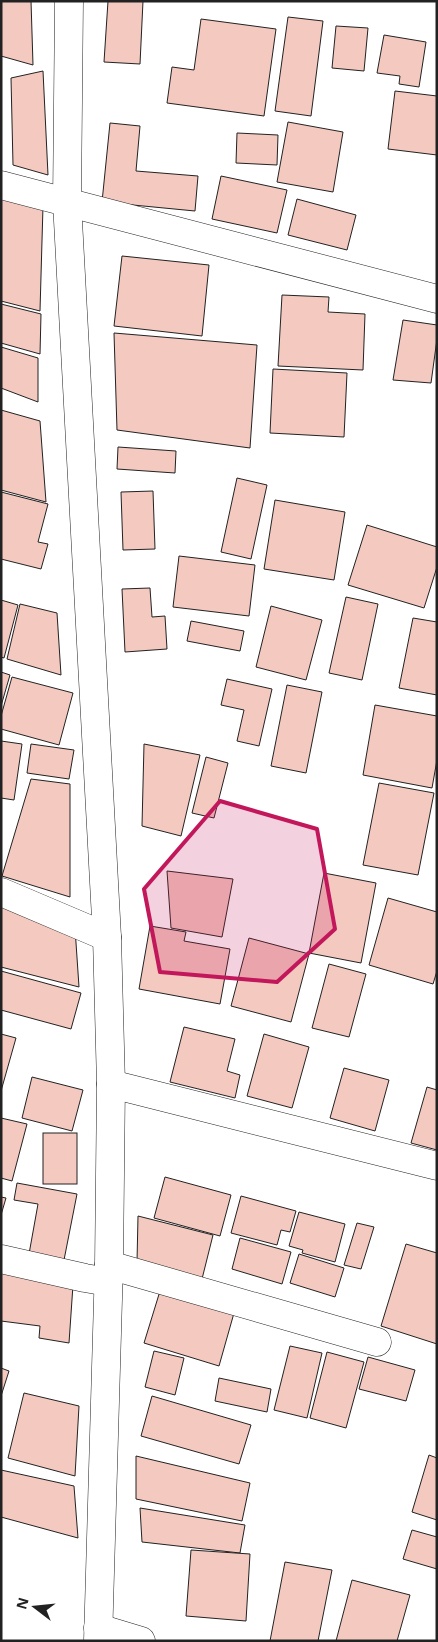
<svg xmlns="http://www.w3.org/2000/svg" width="438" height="1642" font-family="'Open Sans',sans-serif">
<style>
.building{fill:#f3c9c0;stroke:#222}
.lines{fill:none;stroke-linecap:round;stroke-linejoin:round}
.minor-casing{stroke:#222;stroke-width:29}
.tertiary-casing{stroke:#222;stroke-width:29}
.minor{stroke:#fff;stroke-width:28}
.tertiary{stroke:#fff;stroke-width:28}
.marked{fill:#c2185b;fill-opacity:0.2;stroke:#c2185b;stroke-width:4;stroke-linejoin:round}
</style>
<rect width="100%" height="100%" fill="#fff"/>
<g class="building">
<path d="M1,1H31L33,65L1,56Z"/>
<path d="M108,1H143L140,64L104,62Z"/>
<path d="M288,17L323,21L311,116L275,111Z"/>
<path d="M201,19L276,29L264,116L167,103L172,67L194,70Z"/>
<path d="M336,26L368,28L364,71L332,68Z"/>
<path d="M384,35L426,42L419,87L399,84L400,76L377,73Z"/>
<path d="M43,71L48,175L13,165L11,78Z"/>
<path d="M395,91L437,96V155L388,149Z"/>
<path d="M288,122L343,132L333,192L277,182Z"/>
<path d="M110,123L140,126L136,171L198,176L195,211L102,202Z"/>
<path d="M237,133L278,135L277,165L236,163Z"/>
<path d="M221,176L287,190L277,233L212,219Z"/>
<path d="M1,194L43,206L40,311L1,301Z"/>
<path d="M297,199L356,215L347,250L288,235Z"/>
<path d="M122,256L209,265L202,336L114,326Z"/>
<path d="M282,295L329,297L328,312L365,314L363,370L278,366Z"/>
<path d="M1,304L41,314L40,354L1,343Z"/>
<path d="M403,320L437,325V339L431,383L393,380Z"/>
<path d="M114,333L257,345L250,448L117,430Z"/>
<path d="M1,347L38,358V402L1,388Z"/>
<path d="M273,369L347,373L344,437L270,433Z"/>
<path d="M1,410L40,421L46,502L1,490Z"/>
<path d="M118,447L176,451L175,473L117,469Z"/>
<path d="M237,478L267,485L251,559L221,552Z"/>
<path d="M153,491L155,549L123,550L121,492Z"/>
<path d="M1,492L48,504L38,542L48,544L41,569L1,559Z"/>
<path d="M275,500L345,512L334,580L264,569Z"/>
<path d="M367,525L437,547V567L424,608L348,585Z"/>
<path d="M179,556L255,565L249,616L173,607Z"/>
<path d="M150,588L152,617L165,616L167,649L125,652L122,589Z"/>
<path d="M346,597L378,604L362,680L329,673Z"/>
<path d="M1,600L18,605L4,658L1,657Z"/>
<path d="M20,604L57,613L61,675L7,659Z"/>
<path d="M271,606L322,620L306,680L256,667Z"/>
<path d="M413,618L437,622V695L399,688Z"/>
<path d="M191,621L244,631L240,651L187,641Z"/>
<path d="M1,672L10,675L1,706Z"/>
<path d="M12,677L73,693L59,745L1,729V716Z"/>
<path d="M227,679L272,689L259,746L237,741L244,710L221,705Z"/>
<path d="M287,685L322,692L306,773L271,766Z"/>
<path d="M375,705L437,716V760L432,788L363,775Z"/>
<path d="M1,741L22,744L14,800L1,798Z"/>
<path d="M31,744L74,750L69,779L27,773Z"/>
<path d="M144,744L200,755L181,836L142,826Z"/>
<path d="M206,757L228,763L214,818L192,813Z"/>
<path d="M31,779L70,784V897L2,876Z"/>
<path d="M379,783L434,793L418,875L363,865Z"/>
<path d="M167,871L233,879L222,937L171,928Z"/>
<path d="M324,873L376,883L361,963L309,953Z"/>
<path d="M388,898L437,912V971L433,984L369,965Z"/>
<path d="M1,905L75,928L79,987L1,967Z"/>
<path d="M150,926L186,932L184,941L230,949L220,1004L139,989Z"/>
<path d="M249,938L309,954L291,1022L231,1006Z"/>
<path d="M329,964L366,974L349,1037L312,1028Z"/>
<path d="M1,971L81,993L71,1029L1,1010Z"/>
<path d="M184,1027L235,1039L227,1071L240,1075L235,1098L170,1082Z"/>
<path d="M1,1034L16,1038L1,1091Z"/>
<path d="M264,1034L309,1047L292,1108L247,1096Z"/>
<path d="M344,1068L389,1080L375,1131L330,1118Z"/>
<path d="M32,1077L83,1090L72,1131L22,1118Z"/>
<path d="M427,1087L437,1090V1150L411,1143Z"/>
<path d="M1,1118L27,1124L12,1181L1,1178Z"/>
<rect x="43" y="1133" width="34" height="51"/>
<path d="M165,1177L231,1195L220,1236L154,1218Z"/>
<path d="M17,1183L77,1194L64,1260L29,1254L38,1204L14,1200Z"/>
<path d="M241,1196L296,1211L290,1232L281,1230L277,1245L231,1233Z"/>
<path d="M1,1197L6,1198L1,1215Z"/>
<path d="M299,1212L345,1224L335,1262L302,1253L303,1250L289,1246Z"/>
<path d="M138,1216L213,1235L202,1279L137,1262Z"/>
<path d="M357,1223L374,1227L361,1269L344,1265Z"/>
<path d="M240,1238L291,1252L282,1284L232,1269Z"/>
<path d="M406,1244L437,1253V1344L381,1326Z"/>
<path d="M299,1254L344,1268L335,1297L290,1283Z"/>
<path d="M1,1273L73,1285L69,1343L39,1338L40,1326L1,1321Z"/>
<path d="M160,1291L234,1313L219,1366L144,1343Z"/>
<path d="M290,1346L322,1353L307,1418L274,1410Z"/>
<path d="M154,1351L184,1358L175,1395L145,1387Z"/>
<path d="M327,1352L364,1362L346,1428L310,1418Z"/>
<path d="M368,1357L415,1370L406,1401L359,1389Z"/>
<path d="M1,1368L9,1371L1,1396Z"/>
<path d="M219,1378L271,1389L267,1412L215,1401Z"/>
<path d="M24,1393L79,1406L75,1476L8,1458Z"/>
<path d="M152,1396L251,1425L239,1464L141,1436Z"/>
<path d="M429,1455L437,1458V1520L412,1512Z"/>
<path d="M136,1456L250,1483L242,1521L136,1499Z"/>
<path d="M1,1470L74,1486L78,1538L1,1517Z"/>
<path d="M140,1508L245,1525L240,1553L142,1542Z"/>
<path d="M412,1530L437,1537V1569L403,1559Z"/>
<path d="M191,1550L250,1554L246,1621L186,1616Z"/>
<path d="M285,1562L332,1570L318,1641H270Z"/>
<path d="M352,1580L410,1595L397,1641H336Z"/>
</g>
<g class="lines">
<g class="minor-casing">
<g id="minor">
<path d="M1,185L437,299"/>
<path d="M1,892L107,937"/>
<path d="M111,1084L437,1166"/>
<path d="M1,1259L85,1278L108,1282"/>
<path d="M109,1265L377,1342"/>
<path d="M98,1628L141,1641"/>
</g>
</g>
<g class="tertiary-casing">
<path id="tertiary" d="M69,1L67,202L107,937L111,1084L109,1265L98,1641"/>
</g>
<use href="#minor" class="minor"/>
<use href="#tertiary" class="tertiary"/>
</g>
<path class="marked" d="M220,801L317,829L335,929L277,982L160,972L144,889Z"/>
<rect width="438" height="1642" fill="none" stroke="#222222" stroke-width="5"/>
<g transform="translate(35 1607) rotate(286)" stroke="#ffffff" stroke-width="4" paint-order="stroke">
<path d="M0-4L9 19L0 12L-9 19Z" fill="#222222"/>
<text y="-8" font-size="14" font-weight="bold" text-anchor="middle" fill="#222222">N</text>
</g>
</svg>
